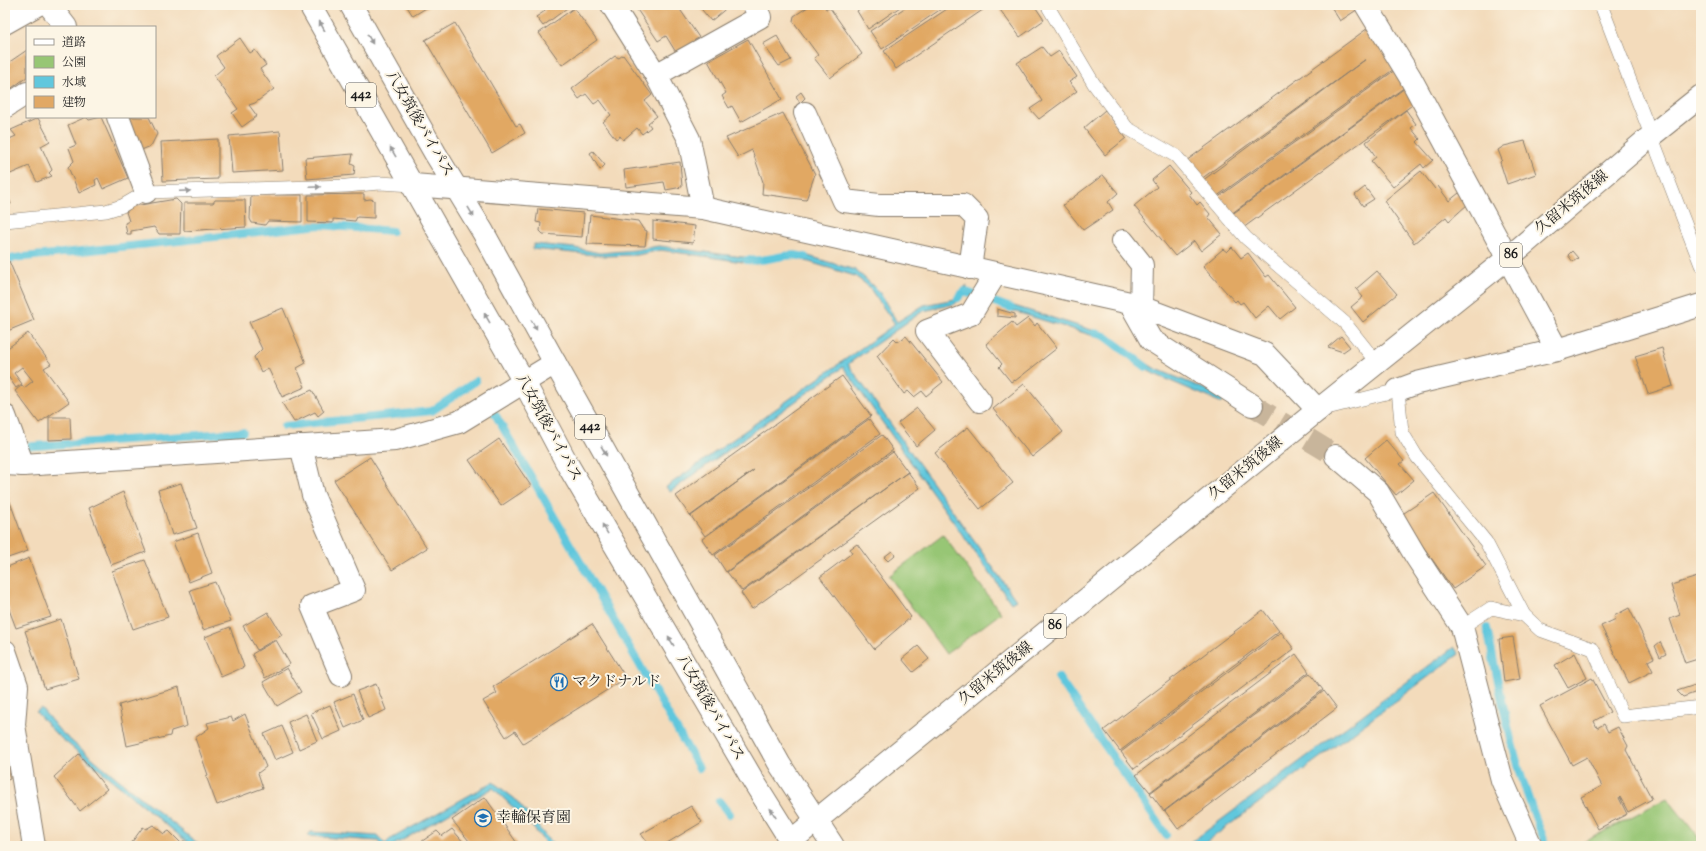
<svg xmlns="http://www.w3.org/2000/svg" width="1706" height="851" font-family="'Sorts Mill Goudy','Noto Serif JP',serif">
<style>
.green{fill:#97c674;stroke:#5a7148}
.water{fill:#61c7dd;stroke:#3e727c}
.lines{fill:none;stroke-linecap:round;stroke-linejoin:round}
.stream{stroke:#61c7dd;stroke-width:8}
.building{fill:#e1a864}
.minor-tunnel{stroke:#c8b59b;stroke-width:22;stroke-dasharray:22 11;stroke-linecap:butt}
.service-casing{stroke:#887c6c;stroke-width:14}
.minor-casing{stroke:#887c6c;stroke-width:24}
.primary-casing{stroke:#887c6c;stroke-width:24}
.trunk-casing{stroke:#887c6c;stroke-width:24}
.service{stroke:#fff;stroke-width:13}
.minor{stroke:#fff;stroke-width:22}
.primary{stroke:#fff;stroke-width:22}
.trunk{stroke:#fff;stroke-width:22}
.oneway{fill:#999}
.labels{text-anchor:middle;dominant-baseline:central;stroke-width:4;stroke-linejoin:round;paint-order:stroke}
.shield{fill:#fcf5e5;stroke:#5f5d58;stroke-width:1}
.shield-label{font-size:14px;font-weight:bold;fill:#1c1c1c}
.street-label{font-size:15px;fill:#1c1c1c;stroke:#fcf5e5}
.poi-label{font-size:15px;fill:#1c1c1c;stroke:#fcf5e5;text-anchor:start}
</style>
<rect width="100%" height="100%" fill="#fcf5e5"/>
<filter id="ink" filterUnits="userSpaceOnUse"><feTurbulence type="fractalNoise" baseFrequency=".025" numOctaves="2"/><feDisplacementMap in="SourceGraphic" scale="8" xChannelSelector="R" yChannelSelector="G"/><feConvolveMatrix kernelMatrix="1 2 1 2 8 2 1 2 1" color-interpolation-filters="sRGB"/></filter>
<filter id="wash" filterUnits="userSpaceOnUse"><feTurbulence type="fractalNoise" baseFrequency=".012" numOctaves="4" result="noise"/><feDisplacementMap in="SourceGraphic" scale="16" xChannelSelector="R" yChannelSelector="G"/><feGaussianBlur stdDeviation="0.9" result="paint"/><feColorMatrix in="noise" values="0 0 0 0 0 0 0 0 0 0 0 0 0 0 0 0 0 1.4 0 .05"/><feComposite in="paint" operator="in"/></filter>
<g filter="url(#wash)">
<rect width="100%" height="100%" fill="#f3dbbb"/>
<g class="green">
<path d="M943,535L1001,613L946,654L889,576Z"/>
<path d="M1667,798L1699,838L1701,846H1585L1582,843Z"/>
</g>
<g class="water">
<path d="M534,244L575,248L600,253L635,250L659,246L758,259L757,264L661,250L637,255L605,256L532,249Z"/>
<path d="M795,252L855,270L867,280L880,293L897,322L924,305L955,299L956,295L967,285L965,294L955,304L923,311L848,364L1016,600L1011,603L843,367L670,492L666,487L895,324L868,286L855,276L793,257Z"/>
<path d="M1001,302L1105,334L1104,339L1000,307Z"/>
<path d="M1140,359L1154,368L1224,397L1222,403L1154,374L1136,364Z"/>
<path d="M1454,647L1459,654L1201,846H1186Z"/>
<path d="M41,708L60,731L75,744L201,846H192L56,734L36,712Z"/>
<path d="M493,782L515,799L554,846H548L530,824L493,788L392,846H381L378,841L308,836L310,832L378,836L385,844L389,840Z"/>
</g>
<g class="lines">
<g class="stream">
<path d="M5,259L188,240L320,225L392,231"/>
<path d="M747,260C767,263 785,251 805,257"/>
<path d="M958,298L964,291L1011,308"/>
<path d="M1095,333L1105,336L1146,367"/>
<path d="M495,414L699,768"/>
<path d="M284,426L432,411L476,381"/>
<path d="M5,448L243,432"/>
<path d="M1487,628C1502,702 1516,777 1547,846"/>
<path d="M1058,677L1166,835"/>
<path d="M719,801L729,814"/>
</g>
</g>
<g id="blocks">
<g class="building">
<path d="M406,5H431L413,16Z"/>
<path d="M541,5H571L543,26L536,17L545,11Z"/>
<path d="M634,5H677L700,39L677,54L666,36L658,41Z"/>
<path d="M698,5H737L732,9L729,6L711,21Z"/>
<path d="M811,5H824L826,9L830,8L862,54L830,78L814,58L818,55L793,21L794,16Z"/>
<path d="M865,5H903L868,29L857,11Z"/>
<path d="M909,5H947L882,49L870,31Z"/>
<path d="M953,5H990L896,69L884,51Z"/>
<path d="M1001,5H1034L1044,20L1020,37L998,7Z"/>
<path d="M1330,5H1355L1358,9L1340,21Z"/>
<path d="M574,8L597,40L562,65L539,33Z"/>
<path d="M455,23L516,126L520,124L525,133L492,153L425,40Z"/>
<path d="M1368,28L1394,69L1216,197L1202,181L1366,59L1201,179L1186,161Z"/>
<path d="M777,36L791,60L779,66L763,44Z"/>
<path d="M240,38L250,53L255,50L266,65L260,69L274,89L255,103L249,105L257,116L242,127L232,113L238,109L214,76L224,67L216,56Z"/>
<path d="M748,39L782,99L741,122L732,106L729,108L722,96L726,93L708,61Z"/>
<path d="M1042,47L1050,57L1059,51L1077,77L1069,82L1077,91L1039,119L1030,109L1042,101L1017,63Z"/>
<path d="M27,50V77L5,93V65Z"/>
<path d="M623,55L652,95L645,101L657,116L648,123L651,127L642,134L637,128L623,140L620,136L616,139L603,122L611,115L600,100L594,104L586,94L579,99L572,89L615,56L619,58Z"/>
<path d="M1395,70L1405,87L1231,214L1217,198Z"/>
<path d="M1405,88L1415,103L1243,228L1231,215Z"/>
<path d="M801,92L805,98L800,103L796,96Z"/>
<path d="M1105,110L1126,138L1105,155L1084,128Z"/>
<path d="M1406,110L1416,124L1411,128L1420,139L1417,142L1433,160L1424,168L1421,164L1393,187L1371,161L1376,157L1366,142Z"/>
<path d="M783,113L815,174L806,200L762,194L763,182L752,150L738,157L726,138Z"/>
<path d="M86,117L89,120L101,117L128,178L103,189L98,178L95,180L96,185L79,193L68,167L74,161L69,148L76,145L68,125Z"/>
<path d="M133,117H149L157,134L151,146L139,151L125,121Z"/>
<path d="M38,118L50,141L41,146L52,170L49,173L52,176L37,182L29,166L8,175L5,168V141L16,136L11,130Z"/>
<path d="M280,131L283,170L232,173L229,136Z"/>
<path d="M218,139V179L163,181L161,142Z"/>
<path d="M1525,141L1536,174L1507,184L1500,162L1502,160L1498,150L1504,146Z"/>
<path d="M593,151L605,165L600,170L590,153Z"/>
<path d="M353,154L351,164L355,166L354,175L307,179L305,158Z"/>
<path d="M680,162L682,187L666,190L664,182L626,187L624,170Z"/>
<path d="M1169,166L1191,192L1189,194L1197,205L1200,202L1210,214L1208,217L1222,234L1201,251L1194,241L1175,256L1134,206L1157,187L1152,180Z"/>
<path d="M1421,171L1435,189L1438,186L1449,201L1459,193L1468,204L1449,221L1446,217L1414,243L1384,201Z"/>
<path d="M1103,175L1118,193L1108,202L1113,210L1083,230L1063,205Z"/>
<path d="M1365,187L1374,199L1363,206L1355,195Z"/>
<path d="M5,189L11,204L5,206Z"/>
<path d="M364,194V200L370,199L374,200V218L357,217L355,221L333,219V223L308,222V195Z"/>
<path d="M251,195H302V222L268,221L265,225L252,223L250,219Z"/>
<path d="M176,199L181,204L180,234H159L154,227L131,231V234H127L125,223L129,221L126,212L134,206Z"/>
<path d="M215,200H245L246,227L184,231V203H213Z"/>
<path d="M538,209L584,213L582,237L543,234L540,231L541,223L536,222Z"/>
<path d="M590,215L638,221L643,229L647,231L645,246L587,244Z"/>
<path d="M653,221L695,226L693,243L653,239Z"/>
<path d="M1232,247L1241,258L1248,253L1266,277L1269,275L1295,307L1280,319L1269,306L1255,318L1243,302L1240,304L1237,300L1235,302L1203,266L1223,249L1227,252Z"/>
<path d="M1572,251L1578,258L1573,262L1568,255Z"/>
<path d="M9,261L34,320L5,332V263Z"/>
<path d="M1377,271L1397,294L1363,322L1351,307L1363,297L1356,289Z"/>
<path d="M283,308L306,363L297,368L305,387L282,397L268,368L261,372L254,357L262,349L249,322Z"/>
<path d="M997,309L1015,314V318L997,316Z"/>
<path d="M1028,318L1035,326L1037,323L1057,348L1015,381L1014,380L1011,382L999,367L1002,364L986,344L1012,322L1016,327Z"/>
<path d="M28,333L51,364L44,368L69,402L39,423L15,391L22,385L24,388L33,381L22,367L14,373L22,384L16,388L5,372V350Z"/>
<path d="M906,336L943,382L926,396L922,391L914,397L908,391L904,394L877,356L894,338L898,342Z"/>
<path d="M1341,336L1350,347L1343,352L1328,347Z"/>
<path d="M1662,348L1673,386L1648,394L1635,356Z"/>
<path d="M842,376L871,416L705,536L691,516L754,470L690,516L676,496Z"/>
<path d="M1024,384L1063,432L1032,457L993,409Z"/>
<path d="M312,390L324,411L318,416L315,412L294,422L282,403Z"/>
<path d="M917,408L935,430L916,446L898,423Z"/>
<path d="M49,417H70L71,439L49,440Z"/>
<path d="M869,419L880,434L713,555L702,539Z"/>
<path d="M968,427L1013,483L980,509L935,453Z"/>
<path d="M882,435L893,450L726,572L715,555Z"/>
<path d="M499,439L531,486L501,506L469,460Z"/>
<path d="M1386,440L1404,461L1400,464L1414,480L1396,495L1365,458Z"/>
<path d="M893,452L908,472L742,591L727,572Z"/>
<path d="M370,457L427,548L392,570L334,480Z"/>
<path d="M908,472L920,488L752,609L741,593Z"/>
<path d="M181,483L197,528L172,535L158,490Z"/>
<path d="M123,492L146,552L111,565L89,508Z"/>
<path d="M1434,493L1486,566L1453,589L1401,515Z"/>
<path d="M7,494L28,551L5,559V495Z"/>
<path d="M198,533L212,573L189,582L173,542Z"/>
<path d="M857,544L911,617L874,649L820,577L852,553L850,549Z"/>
<path d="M892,551L895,555L888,561L884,557Z"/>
<path d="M29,558L51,617L16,628L5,599V568Z"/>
<path d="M145,560L168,617L133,629L112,571Z"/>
<path d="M1701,576V658L1685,663L1670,619L1680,615L1671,585Z"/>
<path d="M215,582L231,621L203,630L190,590Z"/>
<path d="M1629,608L1654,658L1648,661L1653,671L1629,683L1601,626L1616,619L1614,616Z"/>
<path d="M1263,610L1279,631L1120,751L1104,730Z"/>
<path d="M268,612L282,635L257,650L243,626Z"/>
<path d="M61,619L79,679L45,689L25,631Z"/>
<path d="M592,624L626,678L523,743L515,731L506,737L483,701L497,693L493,687Z"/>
<path d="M230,627L244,667L221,677L205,637Z"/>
<path d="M1281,632L1294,649L1134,769L1121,752Z"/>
<path d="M1513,637L1520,679L1504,682L1499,639Z"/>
<path d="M276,640L290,664L265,678L252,654Z"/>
<path d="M1660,642L1666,654L1660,657L1655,646Z"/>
<path d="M918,646L929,659L913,672L902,659Z"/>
<path d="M1575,653L1587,678L1568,688L1555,665Z"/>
<path d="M1296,654L1309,672L1150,792L1136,775Z"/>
<path d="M287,668L301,692L277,706L263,682Z"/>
<path d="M1310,673L1323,690L1164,811L1150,793Z"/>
<path d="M1592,678L1610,712L1594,721L1597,728L1604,724L1608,732L1618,727L1628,746L1626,750L1652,799L1628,812L1620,797L1619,798L1627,814L1598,829L1581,797L1602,786L1587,757L1572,765L1540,706Z"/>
<path d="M376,684L386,710L368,718L357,691Z"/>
<path d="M1695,685L1697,692L1683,697L1677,691Z"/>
<path d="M179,687L187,726L171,731L170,736L127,746L119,705Z"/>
<path d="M1324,691L1337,708L1178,829L1165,811Z"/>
<path d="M353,694L363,720L345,728L334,702Z"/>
<path d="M330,705L341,731L323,739L311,713Z"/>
<path d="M245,714L266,767L258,773L263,788L217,805L206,776L208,775L195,738L209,728L207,723L231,717L233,721Z"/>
<path d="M306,714L317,741L299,749L288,722Z"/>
<path d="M282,726L293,752L275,760L264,734Z"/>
<path d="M79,754L107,789L80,811L54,777Z"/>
<path d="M5,755L10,779L5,781Z"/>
<path d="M485,797L519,846H415L437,831L442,836L452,829L465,844L469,841L452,820Z"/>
<path d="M691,806L702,822L662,846H650L641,834Z"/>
<path d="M153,825L164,834L169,831L181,843L184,841L190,846H129L143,827L146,829Z"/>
</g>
</g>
</g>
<g filter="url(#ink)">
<use href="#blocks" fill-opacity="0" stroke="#887c6c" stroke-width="1"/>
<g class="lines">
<path class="minor-tunnel" d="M1252,405L1336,456"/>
<g class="service-casing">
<g id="service">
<path d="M1047,5L1094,84L1127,128L1176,156L1246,238L1345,323L1377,363"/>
<path d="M1601,5L1701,265"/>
<path d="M5,221L106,211L122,206L146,192L346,186L380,183L413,185"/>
<path d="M1327,408L1398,390L1402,432L1417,457L1486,542L1524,615L1540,630L1593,649L1623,716L1701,707"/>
<path d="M1462,627L1491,608L1524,615"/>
</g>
</g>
<g class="minor-casing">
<g id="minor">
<path d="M49,5L66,27"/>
<path d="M612,5L656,75L689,139L703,208"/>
<path d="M1366,5L1410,77L1557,350"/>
<path d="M5,23L37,5"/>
<path d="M656,75L760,17L754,5"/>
<path d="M5,107L27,93"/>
<path d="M805,113L844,201L879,205H963L977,219L970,268"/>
<path d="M118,117L146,192"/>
<path d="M413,185L703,208L1130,303L1265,354L1318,410"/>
<path d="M1123,241L1142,265L1141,307"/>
<path d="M1130,303L1151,340L1252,405"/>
<path d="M1398,390L1417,383L1557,350L1701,305"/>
<path d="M980,401L927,331L971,314L996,273"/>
<path d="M5,416L23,465"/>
<path d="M301,446L313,495L354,590L312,606L341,675"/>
<path d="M1336,456L1378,492L1415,555L1462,627L1502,780L1531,846"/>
<path d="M5,464L23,465L395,440L459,422L555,363"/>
<path d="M5,651L17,686L14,725L34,846"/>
</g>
</g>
<g class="primary-casing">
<path id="primary" d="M791,841L1318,410L1508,258L1652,135L1701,96"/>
</g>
<g class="trunk-casing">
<g id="trunk">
<path d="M310,5L524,382L569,467L754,782L794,846"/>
<path d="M351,5L435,153L483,232L555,363L780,765L833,846"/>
</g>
</g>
<use href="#service" class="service"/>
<use href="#minor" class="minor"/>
<use href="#primary" class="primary"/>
<use href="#trunk" class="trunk"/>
</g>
<defs><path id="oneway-solid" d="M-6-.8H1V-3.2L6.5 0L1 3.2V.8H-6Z"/></defs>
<g class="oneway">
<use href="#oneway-solid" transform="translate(322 26) rotate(-119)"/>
<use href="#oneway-solid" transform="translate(370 39) rotate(60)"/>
<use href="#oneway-solid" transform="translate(393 152) rotate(-120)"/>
<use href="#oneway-solid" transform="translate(315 187) rotate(-2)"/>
<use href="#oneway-solid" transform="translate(185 191) rotate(-2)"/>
<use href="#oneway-solid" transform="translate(471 212) rotate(59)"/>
<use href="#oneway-solid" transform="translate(487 318) rotate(-120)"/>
<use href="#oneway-solid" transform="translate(534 325) rotate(61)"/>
<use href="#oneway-solid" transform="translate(604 451) rotate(61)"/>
<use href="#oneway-solid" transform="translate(605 529) rotate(-120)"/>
<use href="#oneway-solid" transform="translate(671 641) rotate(-120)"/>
<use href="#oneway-solid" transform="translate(773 813) rotate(-122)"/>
</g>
</g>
<defs>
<g id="restaurant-ring" transform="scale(0.9)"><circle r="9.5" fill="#fcf5e5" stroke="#1f6fb2" stroke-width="1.5"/><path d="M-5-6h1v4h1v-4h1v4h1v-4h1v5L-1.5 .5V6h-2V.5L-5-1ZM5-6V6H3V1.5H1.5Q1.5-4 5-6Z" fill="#1f6fb2"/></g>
<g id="school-ring" transform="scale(0.9)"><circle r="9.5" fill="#fcf5e5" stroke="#1f6fb2" stroke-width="1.5"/><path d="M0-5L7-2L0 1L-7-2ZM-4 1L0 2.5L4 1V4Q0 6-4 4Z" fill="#1f6fb2"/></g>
</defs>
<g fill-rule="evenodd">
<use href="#restaurant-ring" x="559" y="682"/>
<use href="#school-ring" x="483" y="818"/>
</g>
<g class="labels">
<g class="shield">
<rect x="346" y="83" width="30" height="24" rx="3"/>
<rect x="1500" y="243" width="22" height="24" rx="3"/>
<rect x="575" y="415" width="30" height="24" rx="3"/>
<rect x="1044" y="614" width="22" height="24" rx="3"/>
</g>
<g class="shield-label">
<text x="361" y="95">442</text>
<text x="1511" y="255">86</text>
<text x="590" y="427">442</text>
<text x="1055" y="626">86</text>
</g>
<g class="street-label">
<text transform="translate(419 124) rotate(60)">八女筑後バイパス</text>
<text transform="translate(1572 203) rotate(-40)">久留米筑後線</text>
<text transform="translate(548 428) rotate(61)">八女筑後バイパス</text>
<text transform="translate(1246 469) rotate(-39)">久留米筑後線</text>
<text transform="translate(996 674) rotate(-39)">久留米筑後線</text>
<text transform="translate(710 708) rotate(60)">八女筑後バイパス</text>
</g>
<g class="poi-label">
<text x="572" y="682">マクドナルド</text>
<text x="496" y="818">幸輪保育園</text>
</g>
</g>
<rect width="1706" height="851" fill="none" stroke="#fcf5e5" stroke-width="20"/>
<rect x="26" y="26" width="130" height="92" fill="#fcf5e5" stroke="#a29e95"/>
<rect x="34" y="39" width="20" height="6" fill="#ffffff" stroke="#a29e95"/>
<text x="62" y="46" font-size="12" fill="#1c1c1c">道路</text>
<rect x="34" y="56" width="20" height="12" fill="#97c674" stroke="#a29e95"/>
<text x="62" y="66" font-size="12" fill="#1c1c1c">公園</text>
<rect x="34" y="76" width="20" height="12" fill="#61c7dd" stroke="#a29e95"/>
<text x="62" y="86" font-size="12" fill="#1c1c1c">水域</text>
<rect x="34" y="96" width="20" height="12" fill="#e1a864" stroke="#a29e95"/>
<text x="62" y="106" font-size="12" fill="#1c1c1c">建物</text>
</svg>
